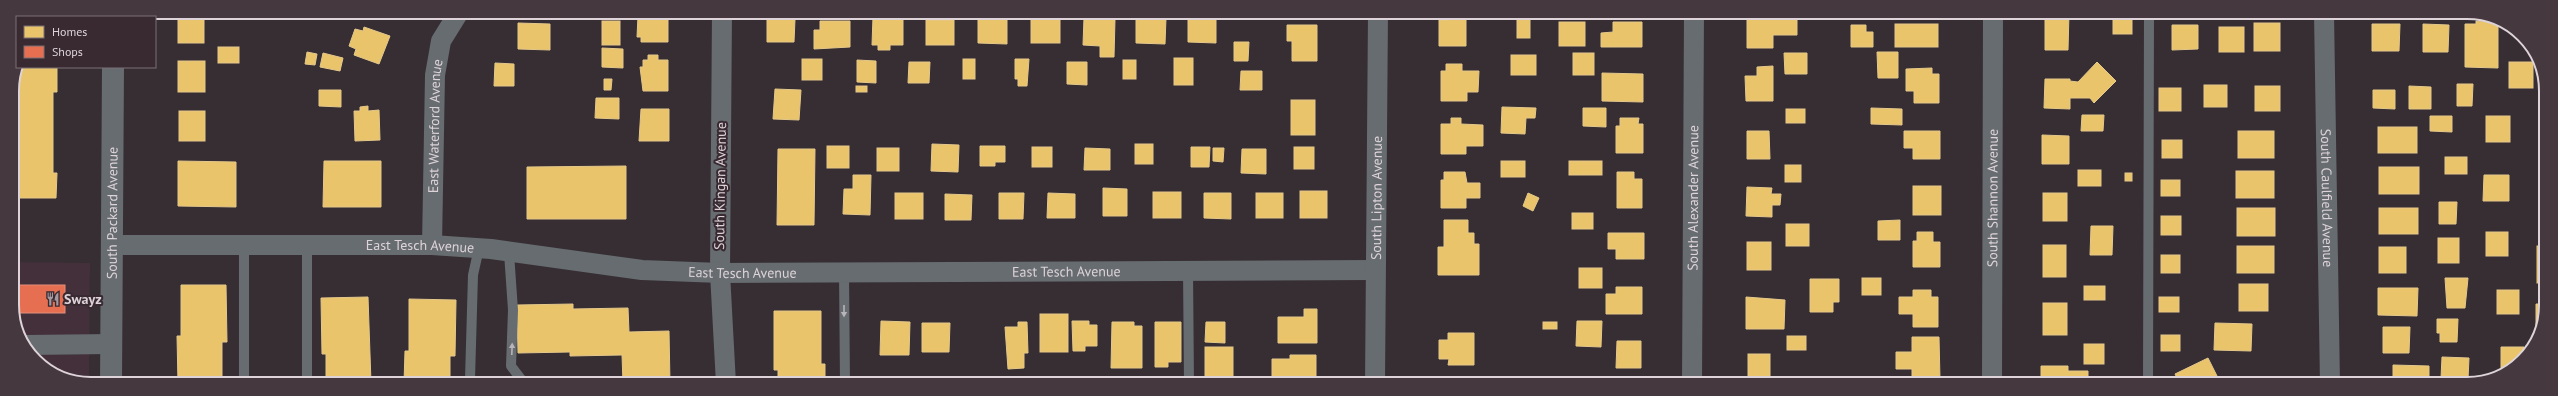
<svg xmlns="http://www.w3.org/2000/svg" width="2558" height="396" font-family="'PT Sans',sans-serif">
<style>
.built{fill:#43303b}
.homes{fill:#e9c46a;stroke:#e5c88b}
.shops{fill:#e76f51;stroke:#e48d7a}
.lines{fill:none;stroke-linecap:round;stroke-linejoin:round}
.service{stroke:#666c70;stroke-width:10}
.minor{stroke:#666c70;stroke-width:20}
.tertiary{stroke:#666c70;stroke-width:22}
.oneway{fill:#b9b4b9}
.labels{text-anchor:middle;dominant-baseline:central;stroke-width:4;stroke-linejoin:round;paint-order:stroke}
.street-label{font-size:14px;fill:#ddd3d8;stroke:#392a32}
.poi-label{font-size:14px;font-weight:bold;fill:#ddd3d8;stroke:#392a32;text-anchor:start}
.rim{fill:none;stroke:#ddd3d8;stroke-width:2}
</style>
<rect width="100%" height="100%" fill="#362e32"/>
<path class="built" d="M14,262L90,263L89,383H81L39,364L15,326Z"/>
<g class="homes">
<rect x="178" y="12" width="26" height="31"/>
<path d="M335,12H347L344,15Z"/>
<path d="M384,12H401L396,18Z"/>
<path d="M641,12H668V42H641V37H637L638,16H641Z"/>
<rect x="1529" y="12" width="8" height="3"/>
<path d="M1797,13V35H1773V48H1747V14Z"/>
<path d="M2045,13H2069L2068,50H2045Z"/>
<rect x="2113" y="13" width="19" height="21"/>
<path d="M1448,14H1462V17H1466V46H1439V20H1448Z"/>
<path d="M873,17L903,18V45H890V50H878V45H872Z"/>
<rect x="1517" y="17" width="13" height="21"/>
<path d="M767,18L795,19L794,42H767Z"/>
<rect x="1031" y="18" width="29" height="25"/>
<path d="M1084,18L1115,19L1114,57H1100V46L1083,45Z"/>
<path d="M1136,18H1166L1165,44L1136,43Z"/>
<path d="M978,19H1007V44L978,43Z"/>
<path d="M1188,19H1216V43L1188,42Z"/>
<rect x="926" y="20" width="28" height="25"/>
<rect x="602" y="21" width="18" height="24"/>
<path d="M820,21H850V47L814,49V30H820Z"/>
<path d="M2476,21L2498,22V68L2465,67V24H2476Z"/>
<rect x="1559" y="22" width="26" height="24"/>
<path d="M1613,22H1642V47H1601V33L1613,32Z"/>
<path d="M518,23L550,24V50L518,49Z"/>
<rect x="2254" y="23" width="26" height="28"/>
<rect x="1895" y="24" width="43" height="23"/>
<path d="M2372,24H2400L2399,51H2372Z"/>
<path d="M2423,24L2449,25L2448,52H2423Z"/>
<path d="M1287,25H1317V61H1292V41H1287Z"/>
<path d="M1851,25H1866V32H1873V47H1851Z"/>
<path d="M2172,25H2198V49L2172,50Z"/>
<path d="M364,27L390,36L379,64L354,55L356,49L349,46L355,29L363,31Z"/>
<rect x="2219" y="27" width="25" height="25"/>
<path d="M1234,42H1249L1248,61H1234Z"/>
<rect x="218" y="47" width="21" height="16"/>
<path d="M602,48L623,49V68L602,67Z"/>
<path d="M307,52L317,54L315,65L305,64Z"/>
<path d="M1877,52H1898V78H1878Z"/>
<path d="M323,53L343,58L340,71L320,67Z"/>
<rect x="1573" y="53" width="21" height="22"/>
<path d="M1784,53H1807V74H1785Z"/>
<path d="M648,55H658V60H668V91H643L640,67H643V60H648Z"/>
<rect x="1511" y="55" width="25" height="20"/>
<rect x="1174" y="58" width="19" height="27"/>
<rect x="802" y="59" width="20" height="21"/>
<rect x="963" y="59" width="12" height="20"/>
<path d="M1015,59H1029L1027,86H1018V79H1015Z"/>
<path d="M857,60L876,61V83L857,82Z"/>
<rect x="1123" y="60" width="13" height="19"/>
<rect x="178" y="61" width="27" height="31"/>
<path d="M909,62H930L929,83H908Z"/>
<path d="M1067,62H1087V85L1067,84Z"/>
<path d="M2097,62L2116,81L2094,103L2090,98H2070V109L2044,108L2045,79H2070V81L2078,82Z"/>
<rect x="2509" y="62" width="24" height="26"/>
<path d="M495,63L514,64V86H494Z"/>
<path d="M1446,64H1462V71H1479L1478,92H1467V101H1441V71H1446Z"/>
<path d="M17,66L57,67V92H53V173H57L56,198H13L12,90Z"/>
<path d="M1773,66V101H1746L1745,76H1757V67Z"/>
<path d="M1932,68V74H1939V103H1914V91H1906V69Z"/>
<path d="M1241,71H1262V90H1240Z"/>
<path d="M1602,73L1643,74V102L1602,101Z"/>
<path d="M604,79H612L611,90H604Z"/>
<path d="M2457,84H2473L2472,106H2457Z"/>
<rect x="2204" y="85" width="23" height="22"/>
<rect x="856" y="86" width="11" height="6"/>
<rect x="2255" y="86" width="25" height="25"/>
<path d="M2409,86L2431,87V109H2409Z"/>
<path d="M2539,86H2544L2545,115H2539Z"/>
<rect x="2159" y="88" width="22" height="23"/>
<path d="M775,89L801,90L799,120L773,119Z"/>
<path d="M319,90H341V107L319,106Z"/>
<path d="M2373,90H2395V109L2373,108Z"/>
<path d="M596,98H619V119L595,118Z"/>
<rect x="1291" y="100" width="24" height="35"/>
<path d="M368,106V111L379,110L380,140L355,141L354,111H360V107Z"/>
<path d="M1502,107L1536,108L1535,118H1526L1525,134L1501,133Z"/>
<path d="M1583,108H1606V127L1583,126Z"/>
<path d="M1871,108L1902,109V125L1871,124Z"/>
<path d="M641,109H669V141H639Z"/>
<rect x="1786" y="109" width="19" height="14"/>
<rect x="179" y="111" width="26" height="30"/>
<path d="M2082,115H2104L2103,131H2081Z"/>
<path d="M2430,116H2452V132L2430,131Z"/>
<rect x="2486" y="116" width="24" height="26"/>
<path d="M1451,118H1461V124L1483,125V146H1466V154H1441V124H1451Z"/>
<path d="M1620,118H1639L1638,124H1643V153H1616V126H1620Z"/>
<rect x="2378" y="127" width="39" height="26"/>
<path d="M1747,131H1769L1770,159H1747Z"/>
<path d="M1904,131H1940V159H1913V148H1904Z"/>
<rect x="2238" y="131" width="36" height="27"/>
<rect x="2541" y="132" width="4" height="36"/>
<path d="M2042,135L2069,136V164H2042Z"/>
<rect x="2162" y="140" width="20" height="18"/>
<path d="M932,144L959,145L958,172L931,171Z"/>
<rect x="1135" y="144" width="18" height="20"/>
<rect x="827" y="146" width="22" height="22"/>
<path d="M980,146H1005V162H995V166H980Z"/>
<rect x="1032" y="147" width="20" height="20"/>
<path d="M1191,147H1210L1209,167H1191Z"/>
<rect x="1294" y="147" width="20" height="22"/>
<rect x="877" y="148" width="22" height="23"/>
<path d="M1085,148L1110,149V170H1084Z"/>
<path d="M1213,148H1224L1223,162L1213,161Z"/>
<path d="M778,149H815L814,225H777Z"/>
<path d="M1242,149H1266V174L1241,173Z"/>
<rect x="2445" y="157" width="22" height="17"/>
<path d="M178,161L236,162V207L178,206Z"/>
<path d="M324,161H381V207H323Z"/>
<rect x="1501" y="161" width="24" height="16"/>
<rect x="1569" y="161" width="33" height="14"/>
<rect x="1785" y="165" width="16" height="17"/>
<path d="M626,166V219H527V167Z"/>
<rect x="2379" y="167" width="40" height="27"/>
<rect x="2078" y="170" width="23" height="16"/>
<rect x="2236" y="171" width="38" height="27"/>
<path d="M1444,172H1465L1467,183H1480V198H1466V208H1441V180H1444Z"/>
<path d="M1617,172H1634V179H1642V208H1617Z"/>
<rect x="2125" y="173" width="7" height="8"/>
<path d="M853,175H871L870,215L843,214L844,189H853Z"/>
<path d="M2484,175H2509V201H2483Z"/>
<rect x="2161" y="180" width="19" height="16"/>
<rect x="1913" y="186" width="28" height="29"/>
<path d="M1747,187L1772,188L1771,194H1781L1780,205H1772V217L1746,216Z"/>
<rect x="2540" y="187" width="5" height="39"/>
<path d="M1103,188L1127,189V216H1103Z"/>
<rect x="1300" y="191" width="27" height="27"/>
<rect x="1153" y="192" width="28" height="26"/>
<rect x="895" y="193" width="28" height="26"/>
<path d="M999,193H1024L1023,219H999Z"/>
<path d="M1048,193L1075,194V218H1047Z"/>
<path d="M1204,193H1231V219L1204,218Z"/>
<rect x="1256" y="193" width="27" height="25"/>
<path d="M1528,193L1539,198L1533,211L1523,206Z"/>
<rect x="2043" y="193" width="24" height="28"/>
<path d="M945,194L972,195L971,220H945Z"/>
<path d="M2439,202H2457L2456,224H2439Z"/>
<rect x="2237" y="208" width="38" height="28"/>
<rect x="2379" y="208" width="39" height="26"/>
<rect x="1572" y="213" width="21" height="16"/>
<rect x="2161" y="216" width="20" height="19"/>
<path d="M1444,220H1468V233H1474V244H1479V275H1438V247H1444Z"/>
<path d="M1900,220V240H1878V221Z"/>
<rect x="1786" y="224" width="23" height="22"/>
<path d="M2091,226H2113L2112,255H2090Z"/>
<path d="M1917,232H1933V242H1940V267H1913V241H1917Z"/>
<rect x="2486" y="232" width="22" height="24"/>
<path d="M1608,233H1644V259H1616V249H1608Z"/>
<rect x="2438" y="238" width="21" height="25"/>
<rect x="1747" y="242" width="24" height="28"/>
<rect x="2043" y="245" width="23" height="32"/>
<rect x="2237" y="246" width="37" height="27"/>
<rect x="2537" y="246" width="8" height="37"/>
<rect x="2379" y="247" width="27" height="26"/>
<rect x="2161" y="255" width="19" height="18"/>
<rect x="1579" y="268" width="23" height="20"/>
<rect x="1862" y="278" width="19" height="17"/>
<path d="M2445,278H2468L2465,308H2447Z"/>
<path d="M1810,279H1839V302H1833V312H1810Z"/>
<rect x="2239" y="284" width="29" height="27"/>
<path d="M181,285H226L227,342H222V383H178L177,336H181Z"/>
<rect x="2084" y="286" width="21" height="14"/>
<path d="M1616,287H1642V314H1606V294H1616Z"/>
<path d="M2378,288H2418L2417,316L2378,315Z"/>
<path d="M1913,290H1931V297H1938V327H1913V314H1899V297H1913Z"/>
<rect x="2497" y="290" width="22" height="24"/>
<path d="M368,297L371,383H326V354H322L321,298Z"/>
<path d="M1746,297L1785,300L1784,329H1746Z"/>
<rect x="2159" y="297" width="20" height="15"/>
<path d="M409,299L456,300L455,356H450V383H404L405,351H409Z"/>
<rect x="2043" y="303" width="24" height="32"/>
<path d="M573,304V309L628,308L629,332L669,331L670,384L623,383L622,355L570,356V352L518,353L517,305Z"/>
<path d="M2536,304H2545V315L2536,343Z"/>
<path d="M1304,309H1317V343H1278V317H1304Z"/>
<path d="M774,311H821V364H825V384H778V370H774Z"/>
<rect x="1040" y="314" width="28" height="38"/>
<path d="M2437,319H2458L2457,342H2440V333H2437Z"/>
<path d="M881,321L910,322L909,355H880Z"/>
<path d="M1072,321H1089V325H1097V346H1085V351H1073Z"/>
<path d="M1577,321H1602L1601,347L1576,346Z"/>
<path d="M1018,322H1027L1028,353H1024V368L1008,369L1005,327H1018Z"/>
<path d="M1112,322H1134V326H1142V368H1111Z"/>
<path d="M1155,322H1181V362H1168V367H1155Z"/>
<path d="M1206,322H1225V343L1205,342Z"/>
<rect x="1543" y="322" width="14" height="7"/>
<path d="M922,323H950L949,352H922Z"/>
<path d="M2215,323L2252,324L2251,351L2214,350Z"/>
<path d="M2383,327H2410L2409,353H2383Z"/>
<path d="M1448,333H1474V365H1448L1449,359H1439V340H1448Z"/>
<rect x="2161" y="335" width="19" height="16"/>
<rect x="1787" y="336" width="19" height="14"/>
<path d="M1912,337H1939L1940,380L1912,381V369H1896V352H1912Z"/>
<path d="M1617,341H1641V368H1616Z"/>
<rect x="2084" y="344" width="20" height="20"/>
<rect x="1205" y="347" width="28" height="33"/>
<path d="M2501,347H2524V358L2509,371H2501Z"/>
<rect x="1748" y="354" width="22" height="25"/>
<path d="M1290,355H1316V383H1272V359H1290Z"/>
<path d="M2442,357L2469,358L2468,379L2441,378Z"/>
<path d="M2208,358L2221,384H2180L2175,374Z"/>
<path d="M2393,365L2429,366V384H2393Z"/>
<path d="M2041,366H2068V371H2088V384H2041Z"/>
<rect x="1514" y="383" width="19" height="1"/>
</g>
<rect class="shops" x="14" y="285" width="51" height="28"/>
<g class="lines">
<g class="service">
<path d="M244,245V383"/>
<path d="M307,245V383"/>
<path d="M509,253L513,310L511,366L524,383"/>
<path d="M1188,270L1189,384"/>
<path d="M844,272L845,384"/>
<path d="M470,379L473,275L479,248"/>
<path d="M2148,384L2149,13"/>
</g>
<g class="minor">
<path d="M722,12L720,273L726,384"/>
<path id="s1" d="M2324,13L2330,384"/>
<path id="s2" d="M113,245H432L491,249L642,270L720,273L1374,270"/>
<path id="s3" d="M432,245L435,75L441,41L459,12"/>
<path d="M26,345L111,344"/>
<path id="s4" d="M1375,384L1378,12"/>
<path id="s5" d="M1692,384L1694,12"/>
<path id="s6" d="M1992,384L1993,13"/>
</g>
<g class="tertiary">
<path d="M113,17V12"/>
<path id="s7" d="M111,383L113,67"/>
</g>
</g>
<defs><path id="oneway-solid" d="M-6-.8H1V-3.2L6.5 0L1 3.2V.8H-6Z"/></defs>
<g class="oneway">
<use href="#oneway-solid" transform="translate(844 311) rotate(90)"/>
<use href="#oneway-solid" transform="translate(512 349) rotate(-88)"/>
</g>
<defs>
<g id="restaurant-bare" transform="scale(1.08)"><path d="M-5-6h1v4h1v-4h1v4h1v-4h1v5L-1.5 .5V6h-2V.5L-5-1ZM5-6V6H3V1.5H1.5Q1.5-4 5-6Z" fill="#a3999e" stroke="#392a32" stroke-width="2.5" paint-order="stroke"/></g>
</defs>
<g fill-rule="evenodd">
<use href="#restaurant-bare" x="53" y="299"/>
</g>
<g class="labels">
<g class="street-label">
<text stroke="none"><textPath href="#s3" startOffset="119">East Waterford Avenue</textPath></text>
<text transform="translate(720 186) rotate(-89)">South Kingan Avenue</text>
<text stroke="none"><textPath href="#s4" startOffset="186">South Lipton Avenue</textPath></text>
<text stroke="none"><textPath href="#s5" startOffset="186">South Alexander Avenue</textPath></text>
<text stroke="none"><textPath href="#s6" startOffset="186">South Shannon Avenue</textPath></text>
<text stroke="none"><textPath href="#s1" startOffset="185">South Caulfield Avenue</textPath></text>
<text stroke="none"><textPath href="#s7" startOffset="170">South Packard Avenue</textPath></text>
<text stroke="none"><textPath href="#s2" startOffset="307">East Tesch Avenue</textPath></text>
<text stroke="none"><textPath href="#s2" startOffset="955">East Tesch Avenue</textPath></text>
<text stroke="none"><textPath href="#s2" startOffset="631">East Tesch Avenue</textPath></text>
</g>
<g class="poi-label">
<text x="64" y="299">Swayz</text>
</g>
</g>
<path d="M0 0H2558V396H0ZM91 19H2467A72 72 0 0 1 2539 91V305A72 72 0 0 1 2467 377H91A72 72 0 0 1 19 305V91A72 72 0 0 1 91 19Z" fill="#46383f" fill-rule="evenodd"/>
<path class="rim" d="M91 19H2467A72 72 0 0 1 2539 91V305A72 72 0 0 1 2467 377H91A72 72 0 0 1 19 305V91A72 72 0 0 1 91 19Z"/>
<rect x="16" y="16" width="140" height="52" fill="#392a32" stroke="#7b6e74"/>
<rect x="24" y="26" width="20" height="12" fill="#e9c46a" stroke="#7b6e74"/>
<text x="52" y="36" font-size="12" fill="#ddd3d8">Homes</text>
<rect x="24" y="46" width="20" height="12" fill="#e76f51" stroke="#7b6e74"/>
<text x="52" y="56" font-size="12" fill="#ddd3d8">Shops</text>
</svg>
